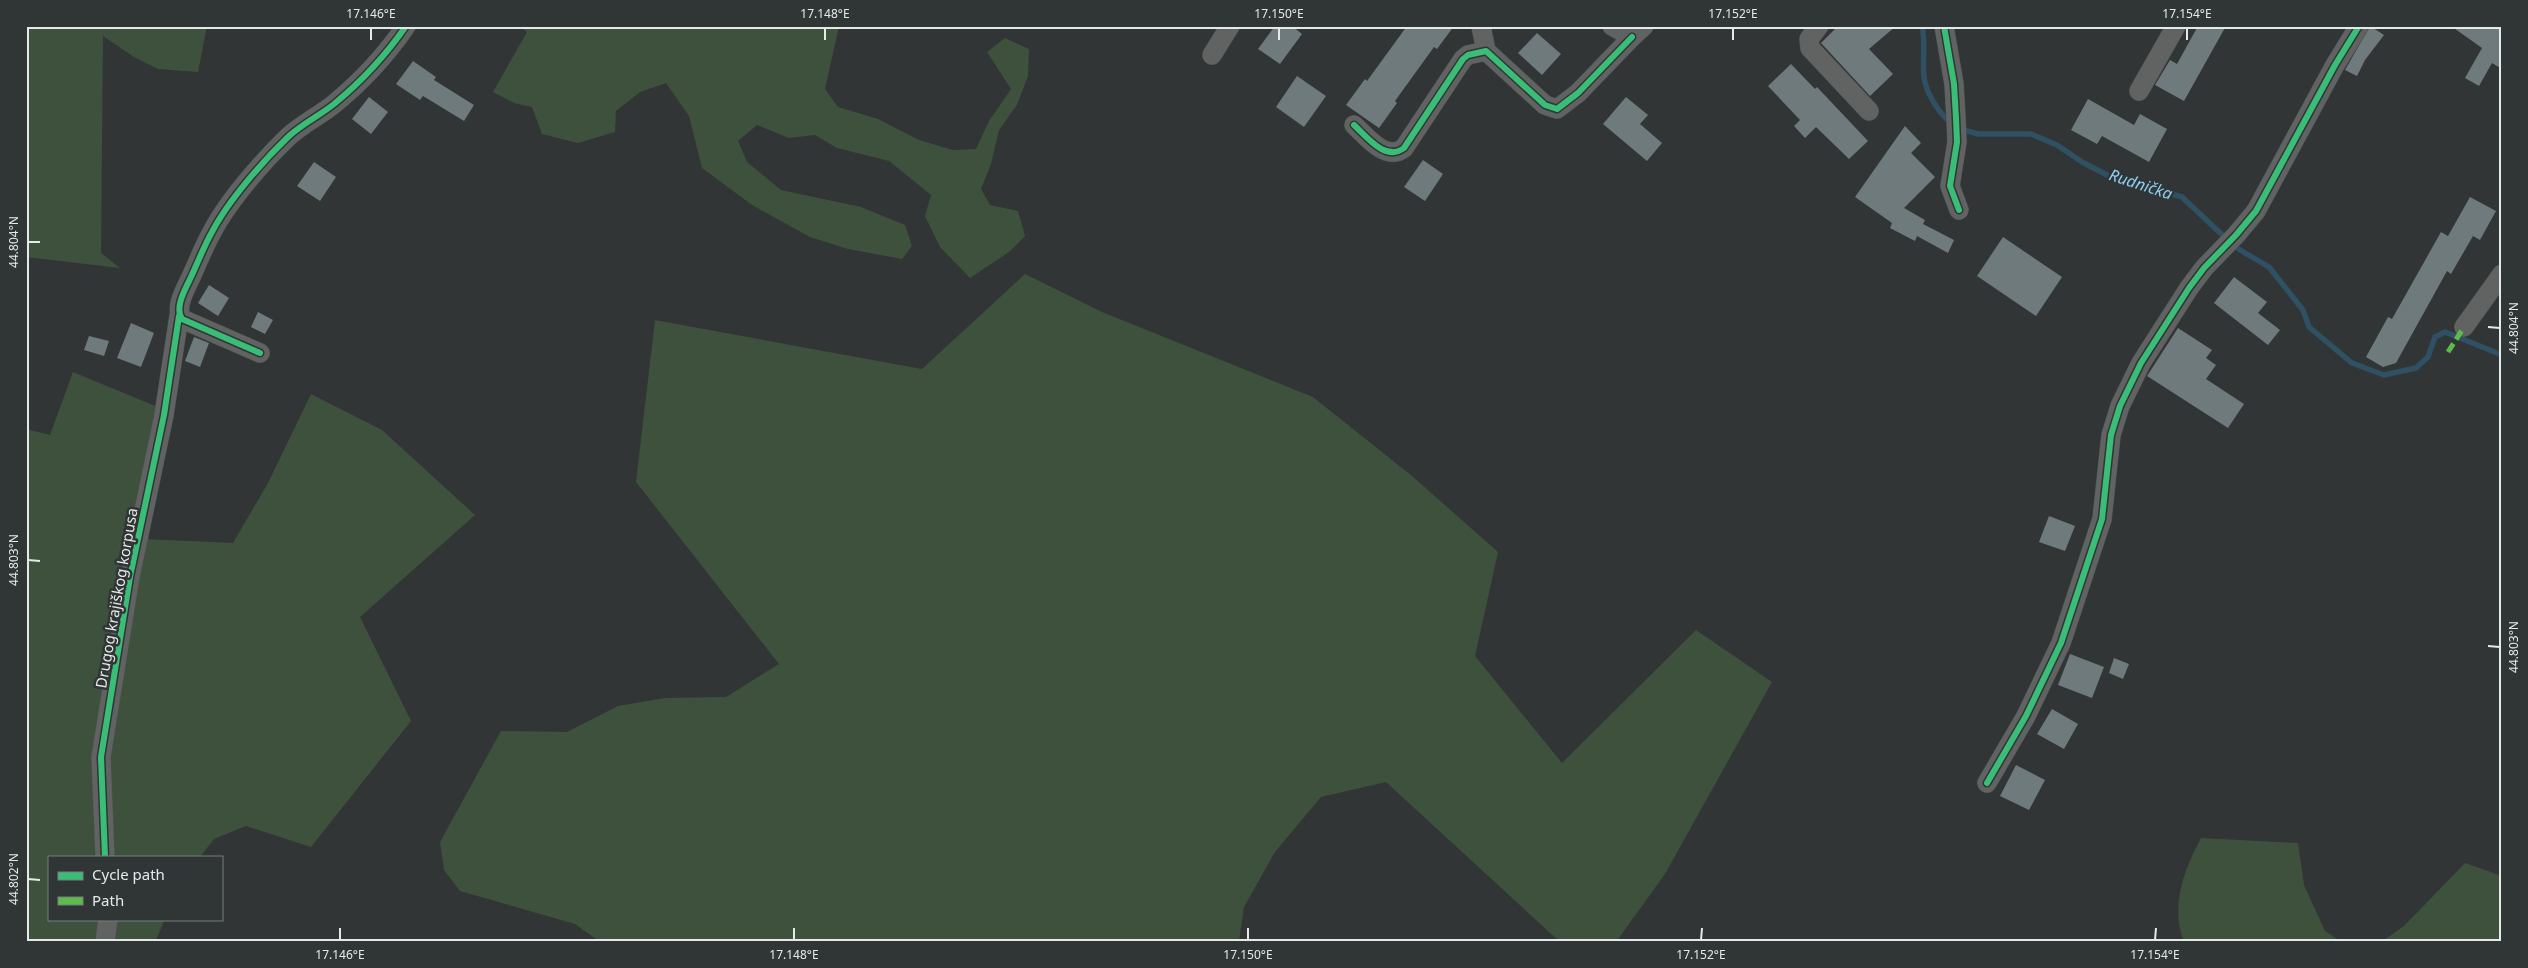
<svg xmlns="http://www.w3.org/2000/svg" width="2528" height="968" font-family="'Noto Sans',sans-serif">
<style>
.green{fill:#3e513d}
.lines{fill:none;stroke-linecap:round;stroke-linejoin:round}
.stream{stroke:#305063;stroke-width:5.5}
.building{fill:#6f7a7c}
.street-casing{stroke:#4e5251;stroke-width:20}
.street{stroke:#606362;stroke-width:19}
.quiet{stroke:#5cbc4b;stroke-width:5;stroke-dasharray:10 5;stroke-linecap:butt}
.cycleway-casing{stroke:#303636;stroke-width:9}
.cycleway{stroke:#3abd76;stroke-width:6}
.ticks{fill:none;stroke:#e5e9e8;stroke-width:2}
.labels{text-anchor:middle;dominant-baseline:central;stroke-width:5;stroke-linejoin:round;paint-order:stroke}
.street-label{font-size:15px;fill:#e5e9e8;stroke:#303636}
.water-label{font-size:16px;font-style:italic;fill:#90cff4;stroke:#303636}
.neatline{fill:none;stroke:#e5e9e8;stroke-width:2}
.ticks-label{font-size:12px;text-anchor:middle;fill:#e5e9e8}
</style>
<rect width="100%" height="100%" fill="#313535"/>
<g class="green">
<path d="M26,26H207L198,72L158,69L134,57L103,36L101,253L120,268L26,257Z"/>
<path d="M519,26H839L825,89L838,107L878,119L919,140L953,150L976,149L989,121L1011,89L987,52L1005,38L1029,49L1028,76L1017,105L999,130L991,164L981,189L990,205L1018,211L1025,236L1009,252L970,278L940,247L925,216L931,195L889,161L837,148L815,135L789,138L757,125L738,141L747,162L781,190L861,207L905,225L912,246L902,259L848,249L810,237L752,205L702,168L689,116L666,83L640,92L616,111L615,132L578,143L542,134L532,107L514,103L493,92L527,32Z"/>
<path d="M1025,274L1102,312L1313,397L1412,476L1498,552L1475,656L1562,763L1696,630L1772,682L1665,874L1616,942H1560L1386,782L1321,797L1275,852L1244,907L1239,942H600L575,924L460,891L444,870L440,842L501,731L567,732L618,706L665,698L726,697L779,664L636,482L655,320L922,369Z"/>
<path d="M73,372L160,408L144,539L233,543L268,483L311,394L382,430L475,515L360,617L411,721L311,847L246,826L214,839L200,857H49V919H165L155,942H26V429L50,435Z"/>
<path d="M2201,838L2298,843L2304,885L2325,931L2342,942H2184C2170,906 2184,870 2201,838Z"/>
<path d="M2465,863L2502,876V942H2381L2404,926Z"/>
</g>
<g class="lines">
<g class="stream">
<path d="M1922,26C1926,43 1922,59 1924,77C1926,93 1938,112 1951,123"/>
<path d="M1960,129L1978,134H2031L2057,145L2082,162L2109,176L2182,197L2235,247L2269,267L2303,310L2309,327L2352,363L2384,375L2416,368L2428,357L2435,337L2445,332L2502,355"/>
</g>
</g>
<g class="building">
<path d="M1275,26H1292L1302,34L1280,64L1258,49Z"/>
<path d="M1407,26H1454L1437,49L1434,47L1395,101L1397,103L1379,128L1346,105L1365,79L1367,81Z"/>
<path d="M1838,26H1896L1869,49L1893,74L1870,96L1821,43Z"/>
<path d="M2198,26H2226L2184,101L2155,85L2170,60L2177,64Z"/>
<path d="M2370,26L2384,35L2365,60L2357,76L2345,70Z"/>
<path d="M2451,26H2502V69L2492,63L2479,86L2465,78L2482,48Z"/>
<path d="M1537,33L1561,54L1542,75L1518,53Z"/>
<path d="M413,61L436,77L434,80L474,105L464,121L423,96L420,100L396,84Z"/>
<path d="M1791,64L1815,89L1817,87L1868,141L1849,159L1816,127L1805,138L1794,126L1800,120L1768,86Z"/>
<path d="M1297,76L1326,96L1304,127L1276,107Z"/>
<path d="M369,97L388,112L371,134L352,119Z"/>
<path d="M1626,97L1648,115L1640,124L1662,143L1647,161L1603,124Z"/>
<path d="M2088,99L2134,125L2140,114L2167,129L2149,162L2102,136L2097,144L2071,130Z"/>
<path d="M1905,126L1921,143L1911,153L1935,177L1904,208L1925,220L1923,224L1954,240L1948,253L1917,236L1915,241L1890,228L1892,223L1855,197Z"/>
<path d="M1423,160L1443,174L1425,201L1404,187Z"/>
<path d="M314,162L336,177L320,201L297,186Z"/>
<path d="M2470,197L2496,211L2480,240L2473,236L2451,274L2447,271L2396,363L2383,367L2366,357L2388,317L2392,319L2441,232L2448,236Z"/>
<path d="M2003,237L2062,277L2036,316L1977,276Z"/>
<path d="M2234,277L2267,302L2258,313L2280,330L2268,345L2214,303Z"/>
<path d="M209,285L229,298L218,316L198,303Z"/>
<path d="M258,312L273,320L265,334L251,327Z"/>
<path d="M131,323L154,333L141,367L117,358Z"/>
<path d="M2178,328L2212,350L2206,358L2216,365L2206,379L2244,404L2228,428L2147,376Z"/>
<path d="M89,336L109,341L104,356L84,350Z"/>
<path d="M194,337L209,343L200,367L185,361Z"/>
<path d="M2049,516L2075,526L2065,551L2039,542Z"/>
<path d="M2070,654L2104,667L2092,698L2058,685Z"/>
<path d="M2114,658L2129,664L2123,679L2109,673Z"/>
<path d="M2052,709L2078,724L2064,749L2037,734Z"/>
<path d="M2016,765L2045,780L2029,810L2000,796Z"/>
</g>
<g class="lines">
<g class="street-casing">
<g id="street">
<path d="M1481,26L1486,51"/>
<path d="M1612,26L1632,37L1644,26"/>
<path d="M1819,26L1809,39L1810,48L1869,111"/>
<path d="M1944,26L1954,84L1956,118L1957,142L1950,186L1959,210"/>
<path d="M1212,55L1230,26"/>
<path d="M2139,91L2176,26"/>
<path d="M1354,125C1367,137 1386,162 1404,148L1463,59L1468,55L1486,51L1545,105L1557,109L1578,93L1632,37"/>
<path d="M2464,327L2502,274"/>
<path d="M260,353L182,319C174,307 186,288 191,277C198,262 204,246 212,232C228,201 263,161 288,137C302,124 319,116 334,104C362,81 386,55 406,26"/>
<path d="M1987,783L2026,716L2061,643L2102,519L2111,435L2120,406L2141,363L2189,288L2204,268L2236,235L2256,211L2335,65L2359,26"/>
<path d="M105,857L101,757L130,577L164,415L179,316"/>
<path d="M105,942L108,919"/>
</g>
</g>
<use href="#street" class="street"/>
<path class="quiet" d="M2448,352L2464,327"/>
<g class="cycleway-casing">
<g id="cycleway">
<path d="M1944,26L1954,84L1956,118L1957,142L1950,186L1959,210"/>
<path d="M1354,125C1367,137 1386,162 1404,148L1463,59L1468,55L1486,51L1545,105L1557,109L1578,93L1632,37"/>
<path d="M260,353L182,319C174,307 186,288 191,277C198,262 204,246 212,232C228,201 263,161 288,137C302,124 319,116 334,104C362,81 386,55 406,26"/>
<path d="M1987,783L2026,716L2061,643L2102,519L2111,435L2120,406L2141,363L2189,288L2204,268L2236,235L2256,211L2335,65L2359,26"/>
<path d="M105,857L101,757L130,577L164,415L179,316"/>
</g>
</g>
<use href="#cycleway" class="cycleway"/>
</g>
<path class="ticks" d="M371,40V28M825,40V28M1279,40V28M1733,40V28M2187,40V28M28,242H40M2488,327L2500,328M28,560L40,561M2488,646L2500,647M28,879L40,880M340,940V928M794,940V928M1248,940V928M1701,940L1702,928M2155,940L2156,928"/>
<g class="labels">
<g class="street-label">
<text transform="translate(116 598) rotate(-80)">Drugog krajiškog korpusa</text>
</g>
<g class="water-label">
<text transform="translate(2141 184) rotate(18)">Rudnička</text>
</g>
</g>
<rect width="2528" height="968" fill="none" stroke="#303636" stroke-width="55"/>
<rect x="48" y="856" width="175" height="65" fill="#303636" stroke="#787e7d"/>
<rect x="58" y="872" width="25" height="8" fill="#3abd76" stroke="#787e7d"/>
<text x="92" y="880" font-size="15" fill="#e5e9e8">Cycle path</text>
<rect x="58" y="897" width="25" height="8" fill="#5cbc4b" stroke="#787e7d"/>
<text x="92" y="906" font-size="15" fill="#e5e9e8">Path</text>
<rect x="28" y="28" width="2472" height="912" class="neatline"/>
<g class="ticks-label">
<text x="371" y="18">17.146°E</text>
<text x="825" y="18">17.148°E</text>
<text x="1279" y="18">17.150°E</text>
<text x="1733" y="18">17.152°E</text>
<text x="2187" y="18">17.154°E</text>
<text transform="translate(14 242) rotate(-90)" y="4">44.804°N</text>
<text transform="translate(2514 328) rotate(-90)" y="4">44.804°N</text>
<text transform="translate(14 560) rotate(-90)" y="4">44.803°N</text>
<text transform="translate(2514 647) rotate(-90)" y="4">44.803°N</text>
<text transform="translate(14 879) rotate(-90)" y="4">44.802°N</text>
<text x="340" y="959">17.146°E</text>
<text x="794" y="959">17.148°E</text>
<text x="1248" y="959">17.150°E</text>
<text x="1701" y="959">17.152°E</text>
<text x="2155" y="959">17.154°E</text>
</g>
</svg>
